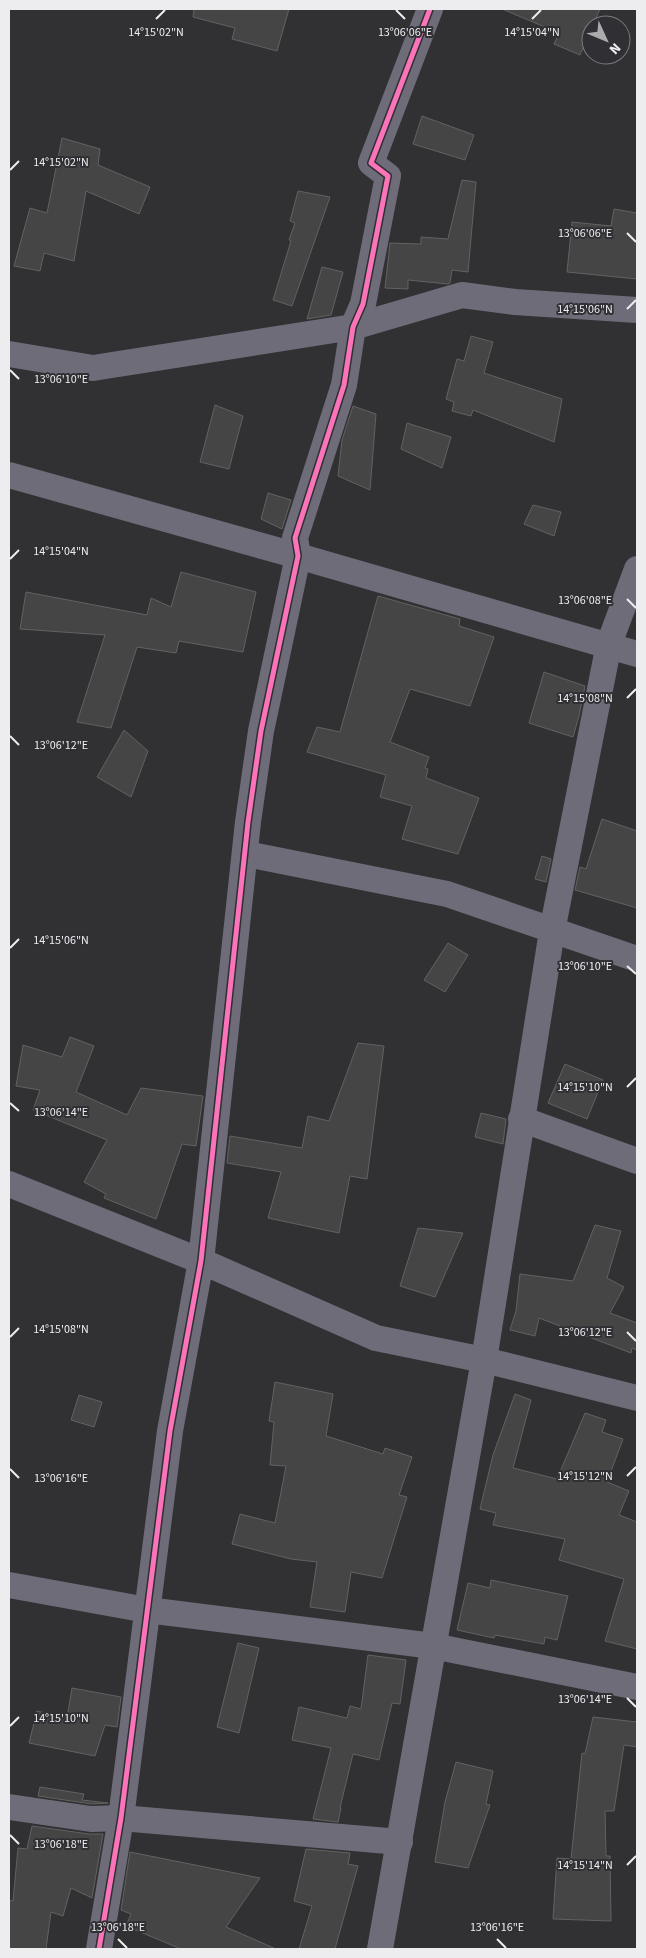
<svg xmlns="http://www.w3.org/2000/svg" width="646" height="1958" font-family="'Source Sans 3',sans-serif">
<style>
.building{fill:#454546;stroke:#626263}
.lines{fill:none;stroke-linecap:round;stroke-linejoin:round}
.street{stroke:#6f6c7a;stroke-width:26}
.cycleway-casing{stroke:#302f33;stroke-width:8}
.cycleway{stroke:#fb73b8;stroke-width:5}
.ticks{fill:none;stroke:#ededf0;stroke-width:2}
.ticks-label{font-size:12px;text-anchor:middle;fill:#ededf0;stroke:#302f33;stroke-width:4;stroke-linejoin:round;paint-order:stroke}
</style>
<rect width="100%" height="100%" fill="#313032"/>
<g class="building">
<path d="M194,9H289L277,51L232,39L235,28L193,17Z"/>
<path d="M502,9H600L593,25H591V29L580,55L554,44L559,33Z"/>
<path d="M422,116L474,135L465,160L413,144Z"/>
<path d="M62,138L100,149L98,165L150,187L139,214L86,191L74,261L44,253L40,271L14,266L30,208L47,213Z"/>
<path d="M462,180L476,182L468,272L452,270L450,283L448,284L408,280V289L385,288L390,243L421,244V237L448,239Z"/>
<path d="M298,191L330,197L292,306L273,300L291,241L289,240L295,223L290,221Z"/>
<path d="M614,209L637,213V279L567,272L572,222L611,226Z"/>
<path d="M322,267L343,272L331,315L307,319Z"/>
<path d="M471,336L493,342L484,373L562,399L554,442L473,410L471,416L452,411L454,402L446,399L457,359L464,361Z"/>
<path d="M215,405L243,416L229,469L200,462Z"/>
<path d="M353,406L376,414L370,490L338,476L342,440Z"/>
<path d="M407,423L451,437L442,468L401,449Z"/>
<path d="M268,493L291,500L282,529L261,519Z"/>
<path d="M533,505L561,512L554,536L524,524Z"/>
<path d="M181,572L256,592L243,652L179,641L176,653L137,647L111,728L77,722L105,635L20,629L26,592L147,615L151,598L171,607Z"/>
<path d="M378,596L460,619L459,626L494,637L470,706L410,689L390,742L429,757L425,768L428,769L426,778L479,798L458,854L402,839L412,806L380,797L386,775L307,752L317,727L340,732Z"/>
<path d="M544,672L585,686L579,716L573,737L529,723Z"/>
<path d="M124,730L148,751L131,797L97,777Z"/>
<path d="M602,819L637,831V908L575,890L580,867L586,869Z"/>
<path d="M542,856L551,859L546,882L535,879Z"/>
<path d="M448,943L468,955L445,992L424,980Z"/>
<path d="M70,1037L94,1046L76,1092L127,1115L141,1088L203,1096L196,1146L182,1144L156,1219L104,1198L106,1194L84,1182L107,1140L33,1110L40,1090L16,1086L23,1045L62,1057Z"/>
<path d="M358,1043L384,1046L367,1179L350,1176L339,1233L268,1218L281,1172L227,1163L230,1136L302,1148L308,1116L329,1121Z"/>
<path d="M565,1064L603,1080L587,1119L548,1103Z"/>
<path d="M481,1113L506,1119L503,1144L475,1137Z"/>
<path d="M595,1225L621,1231L607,1278L624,1287L610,1313L637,1323V1350L632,1348L631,1353L539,1318L535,1336L510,1330L516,1311L520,1274L573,1281Z"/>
<path d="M418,1228L463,1233L435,1297L400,1286Z"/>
<path d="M275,1382L333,1394L326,1436L383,1454L385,1448L412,1457L399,1495L407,1497L382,1578L351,1572L345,1612L310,1607L317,1562L291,1559L232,1544L240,1514L275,1523L286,1466L270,1465L274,1422L269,1421Z"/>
<path d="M515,1394L531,1400L513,1468L557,1479L585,1413L606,1420L602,1432L623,1439L607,1482L629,1491L619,1515L637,1522V1649L605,1641L624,1579L559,1560L565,1539L493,1525L496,1513L480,1509L493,1455Z"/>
<path d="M79,1395L102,1402L94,1427L71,1420Z"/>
<path d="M491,1580L568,1596L557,1640L545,1637L544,1644L495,1635L494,1638L457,1630L468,1583L490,1588Z"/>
<path d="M238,1643L259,1648L239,1733L217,1727Z"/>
<path d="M368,1655L406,1660L400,1704L392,1703L379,1760L353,1754L340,1808H341L338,1822L313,1819L331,1748L292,1740L299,1707L347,1718L350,1706L361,1709Z"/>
<path d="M72,1688L121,1697L117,1727L105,1725L95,1756L29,1743L37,1711L67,1718Z"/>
<path d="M593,1717L637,1722V1747L624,1745L614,1811H605L606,1856H610L611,1921L553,1919L557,1858L571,1859L582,1753L585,1754Z"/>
<path d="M456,1762L493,1771L486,1804L490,1805L468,1868L435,1862L445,1802Z"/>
<path d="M40,1787L84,1794L82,1800L108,1803L92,1804L38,1796Z"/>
<path d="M32,1826L89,1834H103L92,1898L71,1888L63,1916L51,1912L46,1949H9V1900L13,1901L18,1848L27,1849Z"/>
<path d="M306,1849L350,1853L348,1864L358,1866L335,1949H299L312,1906L294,1901Z"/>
<path d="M130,1852L260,1878L226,1927L276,1949H181L126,1926L131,1914L121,1910Z"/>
</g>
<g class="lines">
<g class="street">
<path d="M9,354L93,368L353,327L462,295L515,302L637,310"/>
<path d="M9,475L298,556L637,654"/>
<path d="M246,854L447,894L637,959"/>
<path d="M521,1119L637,1161"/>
<path d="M9,1184L201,1261L376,1338L484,1360L637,1398"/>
<path d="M9,1585L147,1610L433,1646L637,1687"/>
<path d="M9,1807L91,1819L121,1818L400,1842"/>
<path d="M99,1949L121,1818L170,1431L201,1261L248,822L261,731L298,556L295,538L344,385L353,327L363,304L388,176L371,163L430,9"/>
<path d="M380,1949L484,1360L552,931L609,644L637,569"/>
</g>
<g class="cycleway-casing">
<path id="cycleway" d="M99,1949L121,1818L170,1431L201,1261L248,822L261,731L298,556L295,538L344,385L353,327L363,304L388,176L371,163L430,9"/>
</g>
<use href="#cycleway" class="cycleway"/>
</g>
<path class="ticks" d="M396,10L405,19M156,19L165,10M532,19L541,10M10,170L19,161M627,233L636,242M627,309L636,300M10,370L19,379M10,559L19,550M627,599L636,608M627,698L636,689M10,736L19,745M10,948L19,939M627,966L636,974M627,1087L636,1078M10,1103L19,1111M627,1332L636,1341M10,1337L19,1328M10,1469L19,1478M627,1476L636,1467M627,1698L636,1707M10,1726L19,1717M10,1835L19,1844M627,1865L636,1856M118,1939L127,1948M497,1939L506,1948"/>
<g class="ticks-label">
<text x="405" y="36">13°06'06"E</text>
<text x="532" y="36">14°15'04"N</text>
<text x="156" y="36">14°15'02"N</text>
<text x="61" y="166">14°15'02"N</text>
<text x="585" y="237">13°06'06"E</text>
<text x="585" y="313">14°15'06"N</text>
<text x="61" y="383">13°06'10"E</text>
<text x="61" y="555">14°15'04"N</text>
<text x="585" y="604">13°06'08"E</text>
<text x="585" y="702">14°15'08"N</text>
<text x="61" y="749">13°06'12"E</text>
<text x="61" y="944">14°15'06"N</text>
<text x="585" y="970">13°06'10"E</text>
<text x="585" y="1091">14°15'10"N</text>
<text x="61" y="1116">13°06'14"E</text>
<text x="61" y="1333">14°15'08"N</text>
<text x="585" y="1336">13°06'12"E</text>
<text x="585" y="1480">14°15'12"N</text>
<text x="61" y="1482">13°06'16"E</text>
<text x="585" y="1703">13°06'14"E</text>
<text x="61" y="1722">14°15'10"N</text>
<text x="61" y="1848">13°06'18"E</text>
<text x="585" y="1869">14°15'14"N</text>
<text x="118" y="1931">13°06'18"E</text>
<text x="497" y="1931">13°06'16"E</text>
</g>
<rect width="646" height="1958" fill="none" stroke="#ededf0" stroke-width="20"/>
<g transform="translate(606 40) rotate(134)"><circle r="24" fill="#302f33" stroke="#7c7b7f"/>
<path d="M0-4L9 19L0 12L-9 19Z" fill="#ababae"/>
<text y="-8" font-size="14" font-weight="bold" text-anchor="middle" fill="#ededf0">N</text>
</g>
</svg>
